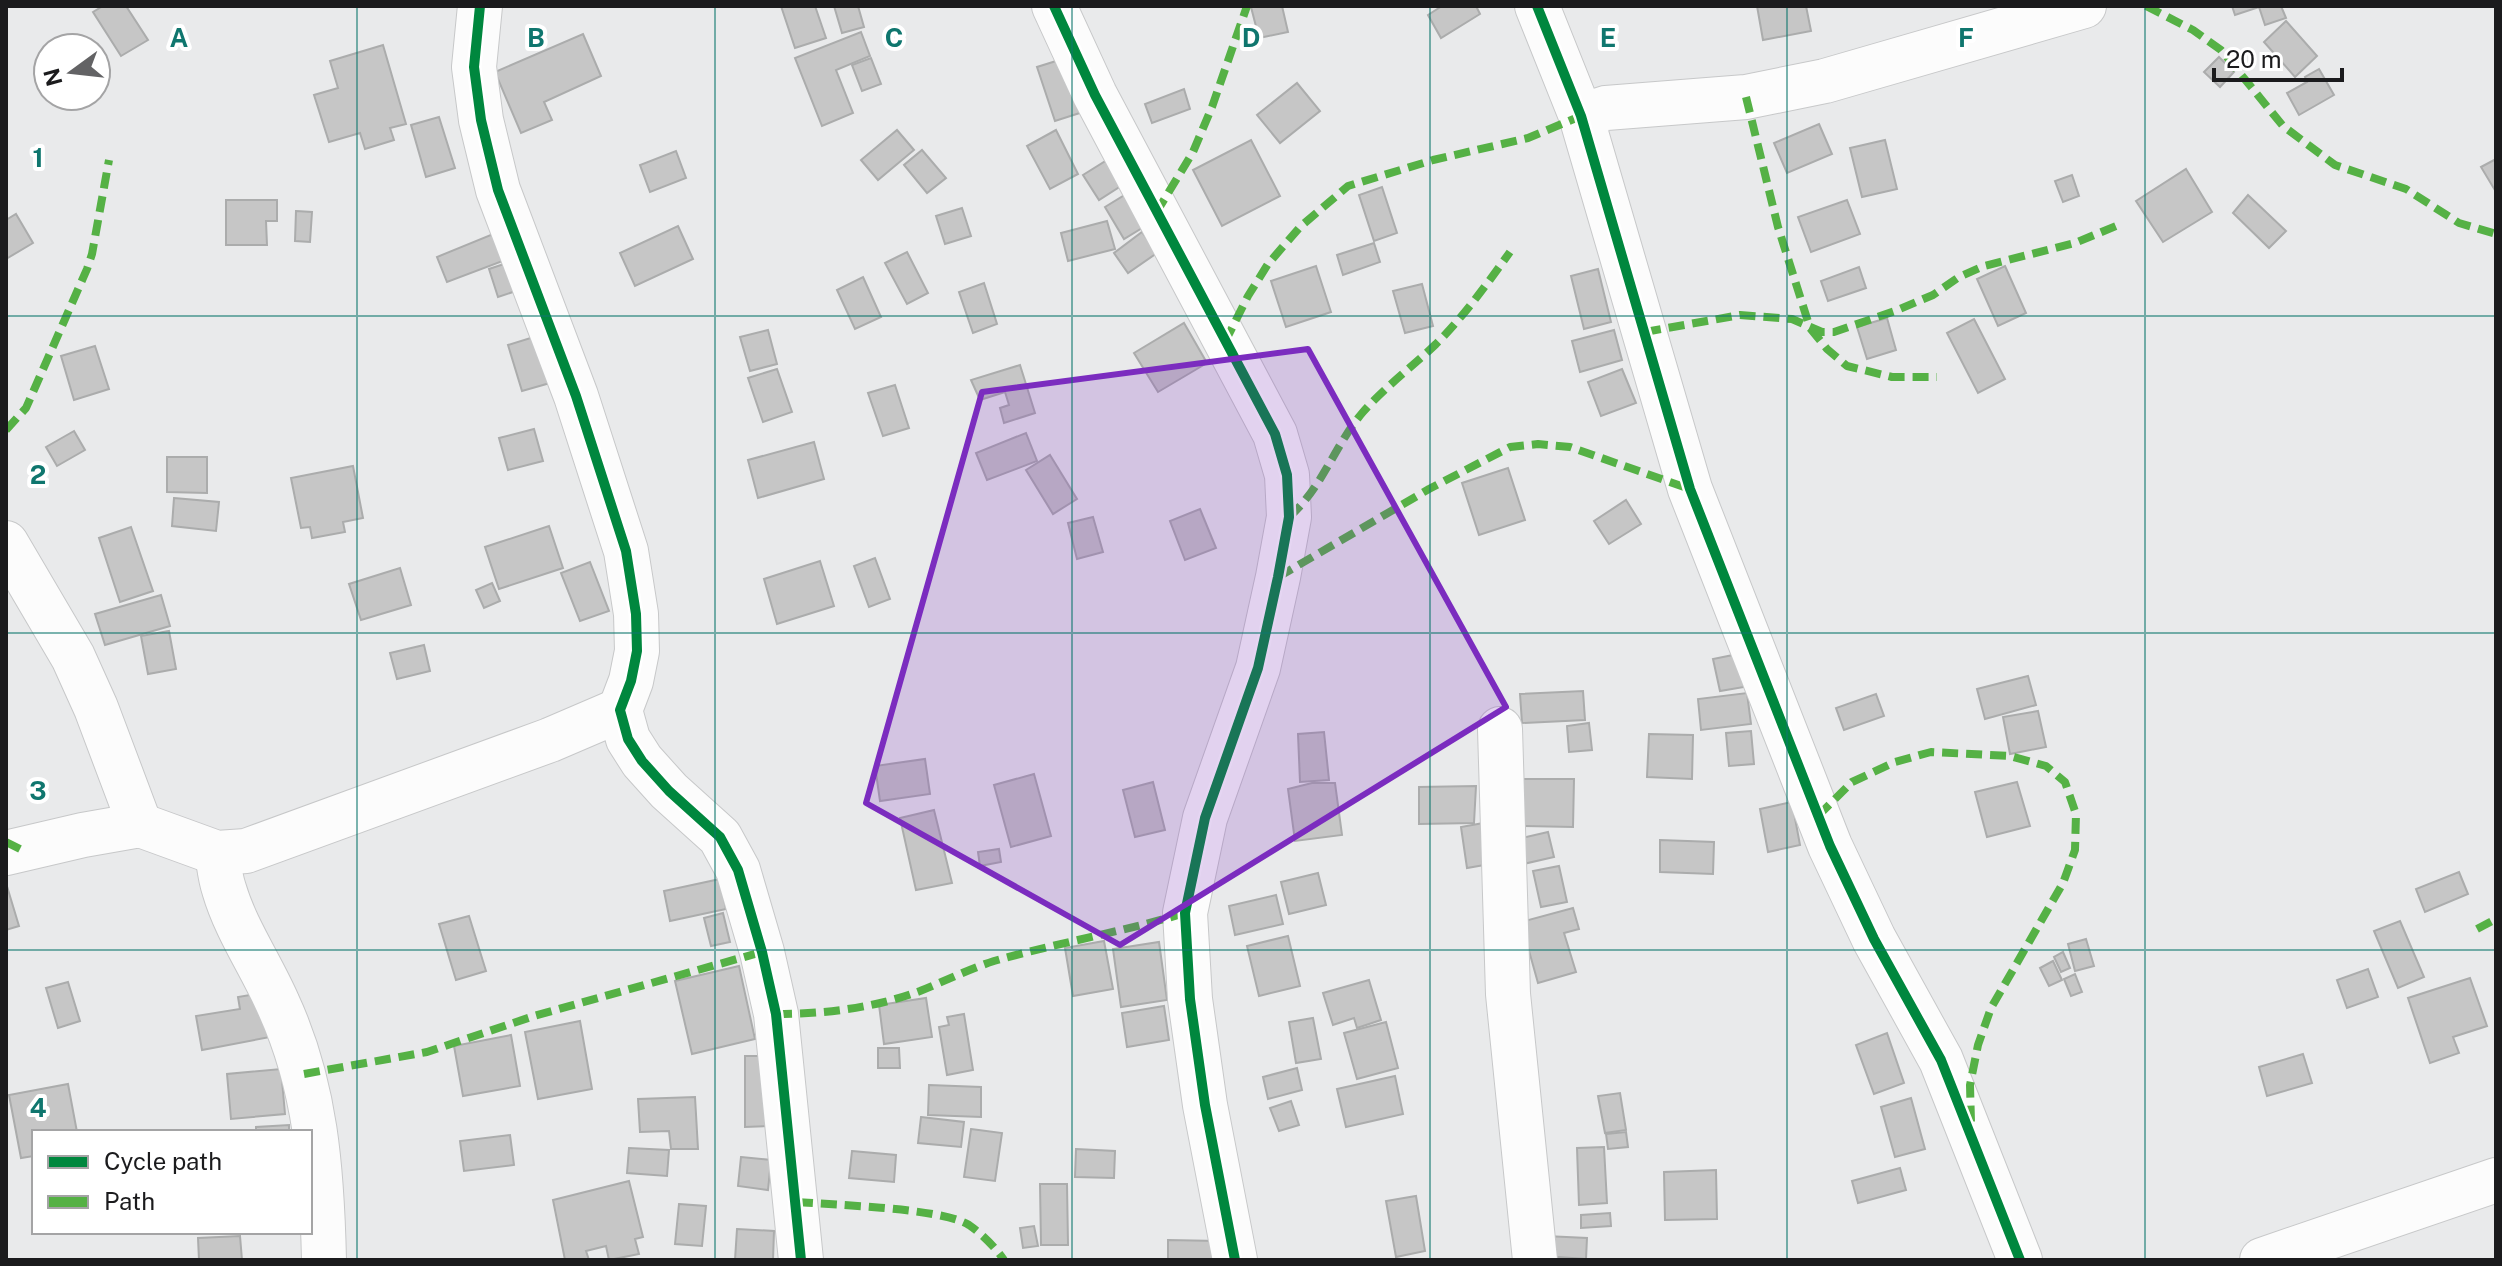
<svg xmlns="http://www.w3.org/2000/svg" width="2502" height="1266" font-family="'Public Sans',sans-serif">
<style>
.building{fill:#c6c6c6;stroke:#abacac;stroke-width:2}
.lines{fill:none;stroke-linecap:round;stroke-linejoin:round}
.street-casing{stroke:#c7c8c9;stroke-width:46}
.secondary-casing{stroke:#c7c8c9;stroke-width:46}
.street{stroke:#fcfcfc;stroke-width:44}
.secondary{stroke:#fcfcfc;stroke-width:44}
.quiet{stroke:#55b145;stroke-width:8;stroke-dasharray:16 8;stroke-linecap:butt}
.cycleway-casing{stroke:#fff;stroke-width:15}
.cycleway{stroke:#00873e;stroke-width:10}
.marked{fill:#7b2cbf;fill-opacity:0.2;stroke:#7b2cbf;stroke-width:6;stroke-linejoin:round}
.grid{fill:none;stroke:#0f766e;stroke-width:2;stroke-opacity:0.55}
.grid-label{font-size:26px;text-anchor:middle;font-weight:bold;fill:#0f766e;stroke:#fff;stroke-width:8;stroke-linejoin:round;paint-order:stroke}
</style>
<rect width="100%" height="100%" fill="#e9eaeb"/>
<g class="building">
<path d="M103,6H126L148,40L121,56L93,12Z"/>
<path d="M781,6H815L826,38L795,48Z"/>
<path d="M834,6H858L864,27L842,33Z"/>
<path d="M1256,6H1282L1288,32L1259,38L1251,7Z"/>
<path d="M1442,6H1476L1480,14L1441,38L1428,15Z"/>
<path d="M1757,6H1806L1811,31L1763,40Z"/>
<path d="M2232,6H2281L2286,18L2265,25L2259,7L2235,15Z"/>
<path d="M2286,21L2317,56L2295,77L2264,42Z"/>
<path d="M861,32L870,56L836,70L853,113L822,126L795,58Z"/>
<path d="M583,34L601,76L544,102L552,120L521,133L495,72Z"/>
<path d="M383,45L406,124L390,128L394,140L365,149L360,133L329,142L314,95L338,88L330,61Z"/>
<path d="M1072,56L1089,110L1055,121L1037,67Z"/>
<path d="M2219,57L2234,72L2220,87L2204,72Z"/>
<path d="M871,58L881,84L862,91L852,65Z"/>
<path d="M2319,69L2334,95L2299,115L2287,93L2307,82L2305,77Z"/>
<path d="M1297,83L1320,111L1280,143L1257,115Z"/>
<path d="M1184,89L1190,109L1152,123L1145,104Z"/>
<path d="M439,117L455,168L426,177L411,125Z"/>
<path d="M1819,124L1832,154L1787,173L1774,143Z"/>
<path d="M897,130L914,150L878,180L861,160Z"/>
<path d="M1056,130L1078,174L1050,189L1027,146Z"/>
<path d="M1251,140L1280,196L1222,226L1193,170Z"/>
<path d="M1885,140L1897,189L1862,197L1850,148Z"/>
<path d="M922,150L946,178L927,193L904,165Z"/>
<path d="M676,151L686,178L650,192L640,165Z"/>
<path d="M1120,152L1135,177L1099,200L1083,175Z"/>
<path d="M2496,159V192L2481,167Z"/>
<path d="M2186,169L2212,212L2163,242L2136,201Z"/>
<path d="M2072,175L2079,196L2063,202L2055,181Z"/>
<path d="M1382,187L1397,233L1374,241L1359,195Z"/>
<path d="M1128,193L1147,225L1124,239L1105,207Z"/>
<path d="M2248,195L2286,231L2269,248L2233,213Z"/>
<path d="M226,200H277V221H266L267,245H226Z"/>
<path d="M1847,200L1860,234L1811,252L1798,217Z"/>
<path d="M962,208L971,236L945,244L936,216Z"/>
<path d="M296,211L312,212L310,242L295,241Z"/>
<path d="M16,214L33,243L6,259V220Z"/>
<path d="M1107,221L1115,249L1068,261L1061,233Z"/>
<path d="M678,226L693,259L635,286L620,253Z"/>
<path d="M498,232L508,259L447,282L437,257Z"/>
<path d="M1142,232L1157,253L1128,273L1114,253Z"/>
<path d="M1374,243L1380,262L1343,275L1337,255Z"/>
<path d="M907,252L928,293L907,304L885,263Z"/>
<path d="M513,261L522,289L498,297L489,269Z"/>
<path d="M1316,266L1331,312L1286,327L1271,281Z"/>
<path d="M2005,266L2026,313L1998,326L1977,279Z"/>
<path d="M1859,267L1866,288L1828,301L1821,281Z"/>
<path d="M1598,269L1611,322L1584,329L1571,276Z"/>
<path d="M863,277L881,317L855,329L837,290Z"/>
<path d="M984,283L997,324L973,333L959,292Z"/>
<path d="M1422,284L1433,326L1405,333L1393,291Z"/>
<path d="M1887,318L1896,350L1867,359L1857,327Z"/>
<path d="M1974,319L2005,379L1978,393L1947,333Z"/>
<path d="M1184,323L1207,363L1158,392L1134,353Z"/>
<path d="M768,330L777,364L750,371L740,337Z"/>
<path d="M1614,330L1622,360L1580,372L1572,341Z"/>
<path d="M537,336L550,383L522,391L508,345Z"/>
<path d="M95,346L109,389L74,400L61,356Z"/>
<path d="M1020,365L1035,413L1004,423L1000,408L1009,405L1005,392L980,400L971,380Z"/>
<path d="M777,369L792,412L763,422L748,378Z"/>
<path d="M1622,369L1636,403L1601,416L1588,382Z"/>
<path d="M895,385L909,428L883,436L868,393Z"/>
<path d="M534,429L543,461L508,470L499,438Z"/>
<path d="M74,431L85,450L57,466L46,447Z"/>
<path d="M1026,433L1037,461L987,480L976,453Z"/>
<path d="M814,442L824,479L758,498L748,460Z"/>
<path d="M1050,455L1077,499L1053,514L1026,470Z"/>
<path d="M167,457H207V493L167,492Z"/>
<path d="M353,466L363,518L343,522L345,532L312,538L310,527L301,528L291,478Z"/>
<path d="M1508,468L1525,520L1479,535L1462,483Z"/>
<path d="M174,498L219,502L216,531L172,526Z"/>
<path d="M1626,500L1641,524L1609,544L1594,521Z"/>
<path d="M1200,509L1216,548L1185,560L1170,521Z"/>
<path d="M1093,517L1103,552L1077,559L1068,523Z"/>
<path d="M549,526L563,568L499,589L485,547Z"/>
<path d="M131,527L153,591L120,602L99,538Z"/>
<path d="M875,558L890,599L869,607L854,566Z"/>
<path d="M820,561L834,606L777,624L764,579Z"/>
<path d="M590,562L609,611L580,621L561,573Z"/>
<path d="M400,568L411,605L361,620L349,584Z"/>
<path d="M492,583L500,601L484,608L476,590Z"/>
<path d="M161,595L170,626L105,645L95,614Z"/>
<path d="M169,631L176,669L148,674L141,636Z"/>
<path d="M424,645L430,671L397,679L390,653Z"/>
<path d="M1738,654L1744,687L1720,691L1713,659Z"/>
<path d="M2028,676L2036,705L1985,719L1977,689Z"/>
<path d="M1583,691L1585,720L1522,723L1520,694Z"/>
<path d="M1747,693L1751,724L1701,730L1698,699Z"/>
<path d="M1876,694L1884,716L1844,730L1836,708Z"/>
<path d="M2038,711L2046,747L2010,754L2003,717Z"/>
<path d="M1589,723L1592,750L1569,752L1567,726Z"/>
<path d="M1751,731L1754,764L1729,766L1726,733Z"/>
<path d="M1324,732L1329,780L1300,782L1298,734Z"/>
<path d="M1649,734L1693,735L1692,779L1647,777Z"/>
<path d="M925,759L930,794L880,801L875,766Z"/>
<path d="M1034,774L1051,836L1011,847L994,785Z"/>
<path d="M1521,779H1574L1573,827L1520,826Z"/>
<path d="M1153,782L1165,830L1135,837L1123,790Z"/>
<path d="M2017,782L2030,826L1987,837L1975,792Z"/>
<path d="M1312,783H1335L1342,835L1295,841L1288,789Z"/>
<path d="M1476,786L1474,823L1419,824V787Z"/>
<path d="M1792,802L1800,845L1768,852L1760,809Z"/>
<path d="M934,810L952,883L916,890L900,818Z"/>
<path d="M1489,822L1496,863L1467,868L1461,827Z"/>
<path d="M1548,832L1554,857L1519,865L1513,840Z"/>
<path d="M1660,840L1714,842L1713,874L1660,872Z"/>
<path d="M999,849L1001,862L980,866L978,852Z"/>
<path d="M1559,866L1567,902L1541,907L1533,871Z"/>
<path d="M2459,872L2468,894L2425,912L2416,889Z"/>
<path d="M1318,873L1326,905L1289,914L1281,882Z"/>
<path d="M720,879L726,909L670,921L664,891Z"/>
<path d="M6,883L19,926L6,930Z"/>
<path d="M1276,895L1283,924L1235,935L1229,906Z"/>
<path d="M1573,908L1579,929L1564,933L1576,972L1538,983L1521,922Z"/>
<path d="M723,913L730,942L711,946L704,918Z"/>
<path d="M469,916L486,971L456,980L439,924Z"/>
<path d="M2400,921L2424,977L2398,988L2374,931Z"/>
<path d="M1288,936L1300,986L1259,996L1247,946Z"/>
<path d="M2086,939L2094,966L2075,971L2068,944Z"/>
<path d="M1104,941L1113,989L1073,996L1065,948Z"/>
<path d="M1159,942L1167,1000L1121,1007L1113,949Z"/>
<path d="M2063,952L2070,968L2061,972L2054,957Z"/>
<path d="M2053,961L2062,980L2049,986L2040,968Z"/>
<path d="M739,966L755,1039L692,1054L675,981Z"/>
<path d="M2368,969L2378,997L2347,1008L2337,980Z"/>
<path d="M2075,974L2082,992L2071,996L2064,979Z"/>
<path d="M2470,978L2487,1026L2453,1037L2459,1053L2430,1063L2408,998Z"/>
<path d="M1369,980L1381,1020L1357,1028L1354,1018L1333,1025L1323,993Z"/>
<path d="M68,982L80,1021L58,1028L46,988Z"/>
<path d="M262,993L270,1037L202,1050L196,1016L240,1009L238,997Z"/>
<path d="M926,998L932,1037L884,1044L879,1005Z"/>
<path d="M1164,1006L1169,1040L1127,1047L1122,1013Z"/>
<path d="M964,1014L973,1070L947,1075L939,1027L949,1025L947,1017Z"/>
<path d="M1313,1018L1321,1059L1296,1063L1289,1022Z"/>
<path d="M580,1021L592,1089L538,1099L525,1032Z"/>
<path d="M1386,1022L1398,1068L1357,1079L1344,1033Z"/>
<path d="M1887,1033L1904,1083L1874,1094L1856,1045Z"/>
<path d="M511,1035L520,1086L463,1096L454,1046Z"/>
<path d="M878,1048H899L900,1068H878Z"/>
<path d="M2303,1054L2312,1083L2267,1096L2259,1067Z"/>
<path d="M745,1056H769L770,1126L745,1127Z"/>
<path d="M1297,1068L1302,1090L1268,1099L1263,1077Z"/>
<path d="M281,1069L285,1114L231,1119L227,1074Z"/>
<path d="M1395,1076L1403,1114L1346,1127L1337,1089Z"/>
<path d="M68,1084L77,1132H34V1156L21,1158L9,1095Z"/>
<path d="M929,1085L981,1087V1117L928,1115Z"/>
<path d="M1620,1093L1626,1130L1605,1133L1598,1096Z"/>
<path d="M695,1097L698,1149H671L669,1131L640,1132L638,1099Z"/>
<path d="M1911,1098L1925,1149L1895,1157L1881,1107Z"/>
<path d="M1291,1101L1299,1125L1279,1131L1270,1108Z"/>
<path d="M921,1117L964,1122L961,1147L918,1143Z"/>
<path d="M289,1125V1132H256V1127Z"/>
<path d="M971,1129L1002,1133L995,1181L964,1177Z"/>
<path d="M1626,1132L1628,1147L1608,1149L1606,1134Z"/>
<path d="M510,1135L514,1165L464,1171L460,1141Z"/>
<path d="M1604,1147L1607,1203L1579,1205L1577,1148Z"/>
<path d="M629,1148L669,1150L667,1176L627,1173Z"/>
<path d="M1076,1149L1115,1151L1114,1178L1075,1177Z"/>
<path d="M852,1151L896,1155L894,1182L849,1178Z"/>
<path d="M741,1157L771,1160L768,1190L738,1186Z"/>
<path d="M1900,1168L1906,1190L1858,1203L1852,1181Z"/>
<path d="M1716,1170L1717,1219L1665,1220L1664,1172Z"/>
<path d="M629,1181L643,1237L635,1239L639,1254L609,1260L606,1246L586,1251L589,1260H565L553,1200Z"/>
<path d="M1040,1184H1067L1068,1245H1041Z"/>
<path d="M1416,1196L1425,1251L1396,1257L1386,1201Z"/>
<path d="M679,1204L706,1206L702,1246L675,1244Z"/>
<path d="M1610,1213L1611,1226L1581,1228V1215Z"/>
<path d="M1034,1226L1038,1246L1023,1248L1020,1228Z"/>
<path d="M737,1229L774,1231L773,1260H735Z"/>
<path d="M240,1236L242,1260H199L198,1238Z"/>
<path d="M1545,1236L1587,1238L1586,1259L1544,1256Z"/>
<path d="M1168,1240L1218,1241V1260H1168Z"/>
</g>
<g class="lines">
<g class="street-casing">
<g id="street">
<path d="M480,6L474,67L481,120L498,190L576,396L626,551L636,614L637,651L631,681L620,710L628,739L642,761L669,791L720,837L738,870L762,952L776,1014L801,1260"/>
<path d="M1054,6L1095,95L1275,434L1287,475L1289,517L1278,577L1258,668L1205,818L1185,913L1190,999L1205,1105L1235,1260"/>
<path d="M1537,6L1581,116L1690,489L1830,846L1874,939L1941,1060L2020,1260"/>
<path d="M1581,116L1606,108L1746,97L1825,81L2084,6"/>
<path d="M6,543L73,657L96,708L140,825"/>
<path d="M1500,729L1508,994L1535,1260"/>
<path d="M6,853L83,835L140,825L217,853L246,851L550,740L620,710"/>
<path d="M217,853C219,865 220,877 224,889C236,930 261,965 278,1004C316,1086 322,1171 324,1260"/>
</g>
</g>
<g class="secondary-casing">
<path id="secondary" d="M2262,1260L2496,1180"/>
</g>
<use href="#street" class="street"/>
<use href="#secondary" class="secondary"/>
<g class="quiet">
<path d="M2146,6L2193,30L2221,50L2283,126L2335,165L2406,189L2459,223L2496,234"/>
<path d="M1746,97L1778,227L1810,328L1827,349L1847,366L1892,377H1937"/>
<path d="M1156,213L1193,152L1212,107L1247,6"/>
<path d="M1645,332L1740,315L1792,319L1822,332H1834L1895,311L1933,295L1959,277L1984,266L2075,243L2116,226"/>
<path d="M1225,342L1248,296L1268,264L1300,227L1348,186L1433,160L1528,138L1581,116"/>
<path d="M6,430L26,408L87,269L92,254L109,160"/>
<path d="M1289,517C1323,487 1334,446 1363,412C1385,387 1412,367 1436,344C1464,316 1487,284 1510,252"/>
<path d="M1278,577L1429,489L1510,447L1538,444L1570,447L1690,489"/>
<path d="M1818,816L1852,782L1895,762L1931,752L2010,756L2046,766L2065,782L2076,814L2075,850L2063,883L1991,1008L1978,1045L1970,1085L1971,1122"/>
<path d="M6,842L20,849"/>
<path d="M2477,929L2496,919"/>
<path d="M776,1014C825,1014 874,1008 920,991C945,981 969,969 994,961C1057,943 1122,932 1185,913"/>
<path d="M304,1074L427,1052L534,1016L762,952"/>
<path d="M797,1202C834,1205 942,1208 969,1225C982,1234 995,1247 1004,1260"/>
</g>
<g class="cycleway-casing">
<g id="cycleway">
<path d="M480,6L474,67L481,120L498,190L576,396L626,551L636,614L637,651L631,681L620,710L628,739L642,761L669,791L720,837L738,870L762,952L776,1014L801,1260"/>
<path d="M1054,6L1095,95L1275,434L1287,475L1289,517L1278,577L1258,668L1205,818L1185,913L1190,999L1205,1105L1235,1260"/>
<path d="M1537,6L1581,116L1690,489L1830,846L1874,939L1941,1060L2020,1260"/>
</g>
</g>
<use href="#cycleway" class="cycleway"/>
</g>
<path class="marked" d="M1308,349L1506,707L1120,945L866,803L982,392Z"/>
<path class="grid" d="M357,6V1260M715,6V1260M1072,6V1260M1430,6V1260M1787,6V1260M2145,6V1260M6,316H2496M6,633H2496M6,950H2496"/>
<g class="grid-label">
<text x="179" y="47">A</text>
<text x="536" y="47">B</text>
<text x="894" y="47">C</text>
<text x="1251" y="47">D</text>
<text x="1608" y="47">E</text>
<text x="1966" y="47">F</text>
<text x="38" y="167">1</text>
<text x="38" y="484">2</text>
<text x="38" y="800">3</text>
<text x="38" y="1117">4</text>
</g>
<rect width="2502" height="1266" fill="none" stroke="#1b1b1d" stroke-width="16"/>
<rect x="32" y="1130" width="280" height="104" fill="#ffffff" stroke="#a4a4a5" stroke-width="2"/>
<rect x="48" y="1156" width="40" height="12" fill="#00873e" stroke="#a4a4a5" stroke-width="2"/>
<text x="104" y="1170" font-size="24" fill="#1b1b1d">Cycle path</text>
<rect x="48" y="1196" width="40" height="12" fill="#55b145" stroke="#a4a4a5" stroke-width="2"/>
<text x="104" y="1210" font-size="24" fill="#1b1b1d">Path</text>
<g transform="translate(72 72) rotate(255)"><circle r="38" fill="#ffffff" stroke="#a4a4a5" stroke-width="2"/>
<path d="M0-6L14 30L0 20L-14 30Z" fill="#636365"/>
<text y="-12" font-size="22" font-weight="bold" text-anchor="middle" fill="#1b1b1d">N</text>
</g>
<path d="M2214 68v12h128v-12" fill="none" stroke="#1b1b1d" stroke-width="4"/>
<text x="2226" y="68" font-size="24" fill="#1b1b1d" stroke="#ffffff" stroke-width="6" paint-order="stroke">20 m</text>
</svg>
